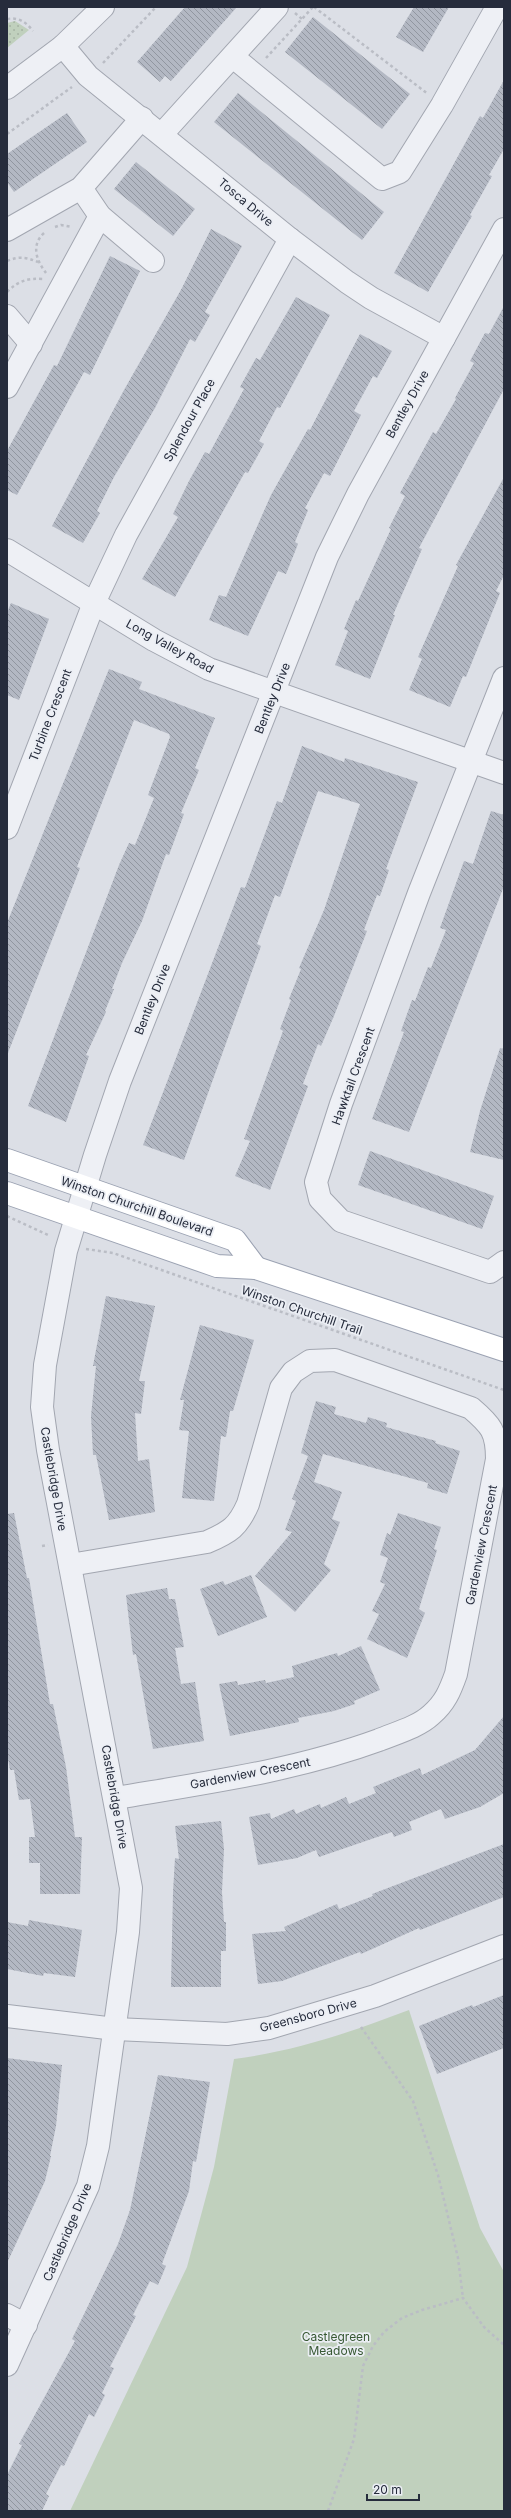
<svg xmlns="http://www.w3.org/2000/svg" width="511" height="2518" font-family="Inter,sans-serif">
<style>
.grass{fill:url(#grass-dots)}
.green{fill:#c0d0bd}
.building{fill:url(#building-back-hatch)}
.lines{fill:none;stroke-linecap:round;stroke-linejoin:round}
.minor-casing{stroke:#a2a6b0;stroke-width:24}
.major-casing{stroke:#9ba2b2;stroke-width:24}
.path{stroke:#babdc5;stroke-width:2.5;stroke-dasharray:3 3;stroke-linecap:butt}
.minor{stroke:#eef0f5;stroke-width:22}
.major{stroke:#fff;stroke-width:22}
.labels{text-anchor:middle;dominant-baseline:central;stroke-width:3.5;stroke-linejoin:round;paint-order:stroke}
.street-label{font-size:12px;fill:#262c3c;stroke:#ebeef4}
.park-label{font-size:12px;fill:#375833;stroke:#ebeef4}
</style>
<defs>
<pattern id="grass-dots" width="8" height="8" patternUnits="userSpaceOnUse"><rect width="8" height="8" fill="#c0d0bd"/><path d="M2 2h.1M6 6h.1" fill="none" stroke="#a5b3a3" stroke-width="1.8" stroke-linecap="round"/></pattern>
<pattern id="building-back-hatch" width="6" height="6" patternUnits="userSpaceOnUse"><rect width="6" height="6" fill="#b3b8c3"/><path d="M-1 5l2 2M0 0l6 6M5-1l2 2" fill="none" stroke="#9196a0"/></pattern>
</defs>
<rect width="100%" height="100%" fill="#dcdfe6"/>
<path class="grass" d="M15,21L29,30L7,48V23Z"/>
<path class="green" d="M409,2010L480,2228L504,2272V2511H70L187,2267L214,2167L234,2059C296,2051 351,2032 409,2010Z"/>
<g class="building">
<path d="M185,7H237L171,81L165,76L160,82L137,62Z"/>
<path d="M414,7H449L423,52L396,37Z"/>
<path d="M313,17L410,94L382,129L285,52Z"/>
<path d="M504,80V149L489,175L492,176L470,215L472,216L428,292L394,273L480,116L483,118Z"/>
<path d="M238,93L384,212L362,240L214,122Z"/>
<path d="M67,113L87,142L14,192L7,182V154Z"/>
<path d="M136,162L195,209L173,236L114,189Z"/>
<path d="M211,229L242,246L205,312L210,315L195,342L190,339L155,408L114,477L97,511L100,513L83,543L52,526L124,390L182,288Z"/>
<path d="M110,256L140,271L90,375L84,372L17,495L7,490V451L54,365L57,366Z"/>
<path d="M296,297L330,315L280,408L277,407L259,441L264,444L248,473L245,472L175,597L142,579L178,517L173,514L189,481L205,452L209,454L244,389L240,387L256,358L260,360Z"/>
<path d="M504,306V389L419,548L422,549L393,615H395L370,679L335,665L348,631L344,629L356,600L358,601L391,529L389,528L405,496L400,493L433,432L436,434L456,399L455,398L474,363L470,361L485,333L489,334Z"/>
<path d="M360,334L392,351L377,378L373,376L354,411L361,415L330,476L324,473L305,508L308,510L295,542L298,544L286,574L278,571L248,636L209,620L219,595L226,597L271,495L308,429L310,430Z"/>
<path d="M504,477V575L496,591L500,593L466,677L463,676L450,707L409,690L422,659L418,657L458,566L456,565Z"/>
<path d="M11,603L49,619L19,700L7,695V613Z"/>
<path d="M109,669L142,682L139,689L215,718L195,768L199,770L181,813L184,814L176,836L169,855L166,854L142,921L122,963L112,989H114L105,1011L106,1012L86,1055L89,1056L66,1122L28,1106L119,865L129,843L135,845L154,798L148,795L170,737L169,734L134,720L77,867L80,868L8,1053L7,923Z"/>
<path d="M302,746L344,762L345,758L418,782L386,869L389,870L380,896L377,895L364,930L367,931L334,1016L321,1046L318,1044L303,1084L308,1086L270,1190L235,1176L250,1141L244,1139L283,1031L280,1029L291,1000L289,999L301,969L299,968L324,910L360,804L318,791L280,897L275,895L257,944L261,946L184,1160L143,1145L241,887L245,888L277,801L282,803Z"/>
<path d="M491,811L504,815V886L409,1132L372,1119L404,1032L401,1031L412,1000L415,1001L428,967L431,968L446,930L440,928L464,861L473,864Z"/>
<path d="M500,1048L504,1049V1160L470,1152L480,1111Z"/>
<path d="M370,1151L494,1196L482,1229L358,1185Z"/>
<path d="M106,1296L155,1306L139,1381H145L141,1414L135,1413L138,1461L149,1459L155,1512L109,1520L96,1455H93L91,1416L96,1366H93Z"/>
<path d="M200,1325L254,1340L233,1411H230L226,1437L221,1436L214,1501L182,1498L189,1431L179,1430L184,1400H180Z"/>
<path d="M316,1401L336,1407L334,1414L366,1423L368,1417L387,1423L386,1427L436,1441L435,1443L460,1451L447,1494L427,1488L428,1483L323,1454L314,1482L342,1492L332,1519L340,1522L324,1564L331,1570L295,1612L255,1576L292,1532L285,1530L296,1501L292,1499L308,1456L301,1453Z"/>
<path d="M14,1513L27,1578H29L50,1704H53L66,1767L75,1837H82L80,1894H40V1863H29V1837H35L30,1799L19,1800L14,1770H10L7,1753V1514Z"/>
<path d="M398,1513L441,1527L434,1549L437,1550L419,1609L425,1613L407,1658L367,1639L379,1614L372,1611L385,1584L380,1582L388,1558L380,1555L387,1533L390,1535Z"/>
<path d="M251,1575L267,1617L218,1636L200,1589L223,1581L225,1585Z"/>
<path d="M167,1588L169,1599H175L184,1647L175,1648L181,1684L195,1682L204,1741L153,1749L136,1654L133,1655L126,1595Z"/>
<path d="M361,1646L380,1690L354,1701L355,1704L334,1711L298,1718L299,1722L230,1736L219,1684L237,1681L238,1685L265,1680L266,1683L294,1677L292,1666L337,1653L338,1656Z"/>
<path d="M504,1716V1793L480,1807L445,1819L441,1809L409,1822L412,1830L394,1837L392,1832L319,1857L316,1850L297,1858L258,1865L249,1817L270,1813L271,1819L294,1809L296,1814L320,1804L321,1808L346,1797L349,1804L376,1793L373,1787L420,1768L422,1775L475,1750Z"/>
<path d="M221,1821L224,1849L222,1892L224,1922H226V1951H221V1987H171L173,1892L175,1858L179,1859L175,1826Z"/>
<path d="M504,1844V1897L420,1930L419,1928L361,1954L360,1952L282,1981L258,1984L252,1934L286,1931L284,1927L337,1904L339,1909L373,1896L372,1894Z"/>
<path d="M29,1920L82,1930L75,1977L44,1973L43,1976L7,1969V1922L28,1926Z"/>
<path d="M504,1995V2048L437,2074L419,2026L472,2005L473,2007Z"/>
<path d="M7,2058L62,2065L56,2126L50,2156H51L45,2181L7,2263Z"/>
<path d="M158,2075L210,2082L196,2162L193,2161L189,2191L162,2264L166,2266L158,2285L150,2281L133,2315L136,2316L110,2367L114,2368L102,2393L105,2395L94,2417L89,2414L64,2466L61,2465L46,2494L49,2496L42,2511H7V2475L22,2445L19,2444L75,2341L72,2339L118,2244L130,2210Z"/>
</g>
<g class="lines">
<g class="minor-casing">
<g id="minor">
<path d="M63,46L88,76L290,239L347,282L371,298L444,338"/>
<path d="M233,57L382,179L400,172L442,105L497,7"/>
<path d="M7,88L63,46L103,7"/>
<path d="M162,134L277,7"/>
<path d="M81,188L100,216L153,261"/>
<path d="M7,230L81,188L142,118"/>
<path d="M7,316L31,344"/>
<path d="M7,387L100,216"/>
<path d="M7,550L154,640L209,669L504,773"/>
<path d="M504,678L419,893L341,1104L316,1182L320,1199L341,1221L490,1272L504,1262"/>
<path d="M7,828L94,603L126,535L290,239"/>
<path d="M70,1565L207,1542C230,1532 238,1527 248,1504L281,1388L293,1372L310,1361L335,1360L471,1408C491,1425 497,1432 497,1459L456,1674C450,1691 445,1703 431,1715C418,1727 396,1733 379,1740C294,1771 205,1783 116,1798"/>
<path d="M7,2016L115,2029L227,2034L269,2028L375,1996L504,1946"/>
<path d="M7,2315L26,2325"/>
<path d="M7,2365L88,2186L98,2146L128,1932L131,1888L48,1450L42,1407L45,1365L66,1251L95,1155L120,1081L327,557L358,494L504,229"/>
</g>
</g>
<g class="major-casing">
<g id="major">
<path d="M7,1160L235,1240L256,1268"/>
<path d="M7,1193L217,1266L256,1268L504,1350"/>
</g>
</g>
<g class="path">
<path d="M314,7L428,94"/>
<path d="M295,13L302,19"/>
<path d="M7,19C19,17 26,22 33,31"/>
<path d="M266,58L313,7"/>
<path d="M103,63L156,7"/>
<path d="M7,134L72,87"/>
<path d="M55,227L61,225L72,227"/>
<path d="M44,233C31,245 36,260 46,273"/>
<path d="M7,261C19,256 26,257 38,262"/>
<path d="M7,292C18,281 27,278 43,279"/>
<path d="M7,1216L50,1236"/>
<path d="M86,1249L113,1253L504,1390"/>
<path d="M42,1546L48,1545"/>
<path d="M361,2027L413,2101L438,2175L458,2258L463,2298"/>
<path d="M328,2511L354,2439L363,2366L373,2346L384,2332L402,2318L422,2310L463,2298L484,2327L504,2345"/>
</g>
<use href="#minor" class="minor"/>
<use href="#major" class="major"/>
</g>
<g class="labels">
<g class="street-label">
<text transform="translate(246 202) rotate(40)">Tosca Drive</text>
<text transform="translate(407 404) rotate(-61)">Bentley Drive</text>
<text transform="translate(189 420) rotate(-61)">Splendour Place</text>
<text transform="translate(170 646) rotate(29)">Long Valley Road</text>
<text transform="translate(272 698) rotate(-68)">Bentley Drive</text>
<text transform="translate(50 715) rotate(-69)">Turbine Crescent</text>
<text transform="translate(152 999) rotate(-68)">Bentley Drive</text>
<text transform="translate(353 1076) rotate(-70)">Hawktail Crescent</text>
<text transform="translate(137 1206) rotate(19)">Winston Churchill Boulevard</text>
<text transform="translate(302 1310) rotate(19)">Winston Churchill Trail</text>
<text transform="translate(54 1479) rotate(80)">Castlebridge Drive</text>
<text transform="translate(481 1545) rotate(-79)">Gardenview Crescent</text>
<text transform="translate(250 1773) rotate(-11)">Gardenview Crescent</text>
<text transform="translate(115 1797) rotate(80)">Castlebridge Drive</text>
<text transform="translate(308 2015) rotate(-15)">Greensboro Drive</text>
<text transform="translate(67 2232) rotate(-67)">Castlebridge Drive</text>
</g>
<g class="park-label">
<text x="336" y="2336">Castlegreen<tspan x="336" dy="14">Meadows</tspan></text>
</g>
</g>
<rect width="511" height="2518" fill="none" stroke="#262c3c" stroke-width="16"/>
<path d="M367 2494v6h52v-6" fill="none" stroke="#262c3c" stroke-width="2"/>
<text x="373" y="2494" font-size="12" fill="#262c3c" stroke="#ebeef4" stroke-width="3" paint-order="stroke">20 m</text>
</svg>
